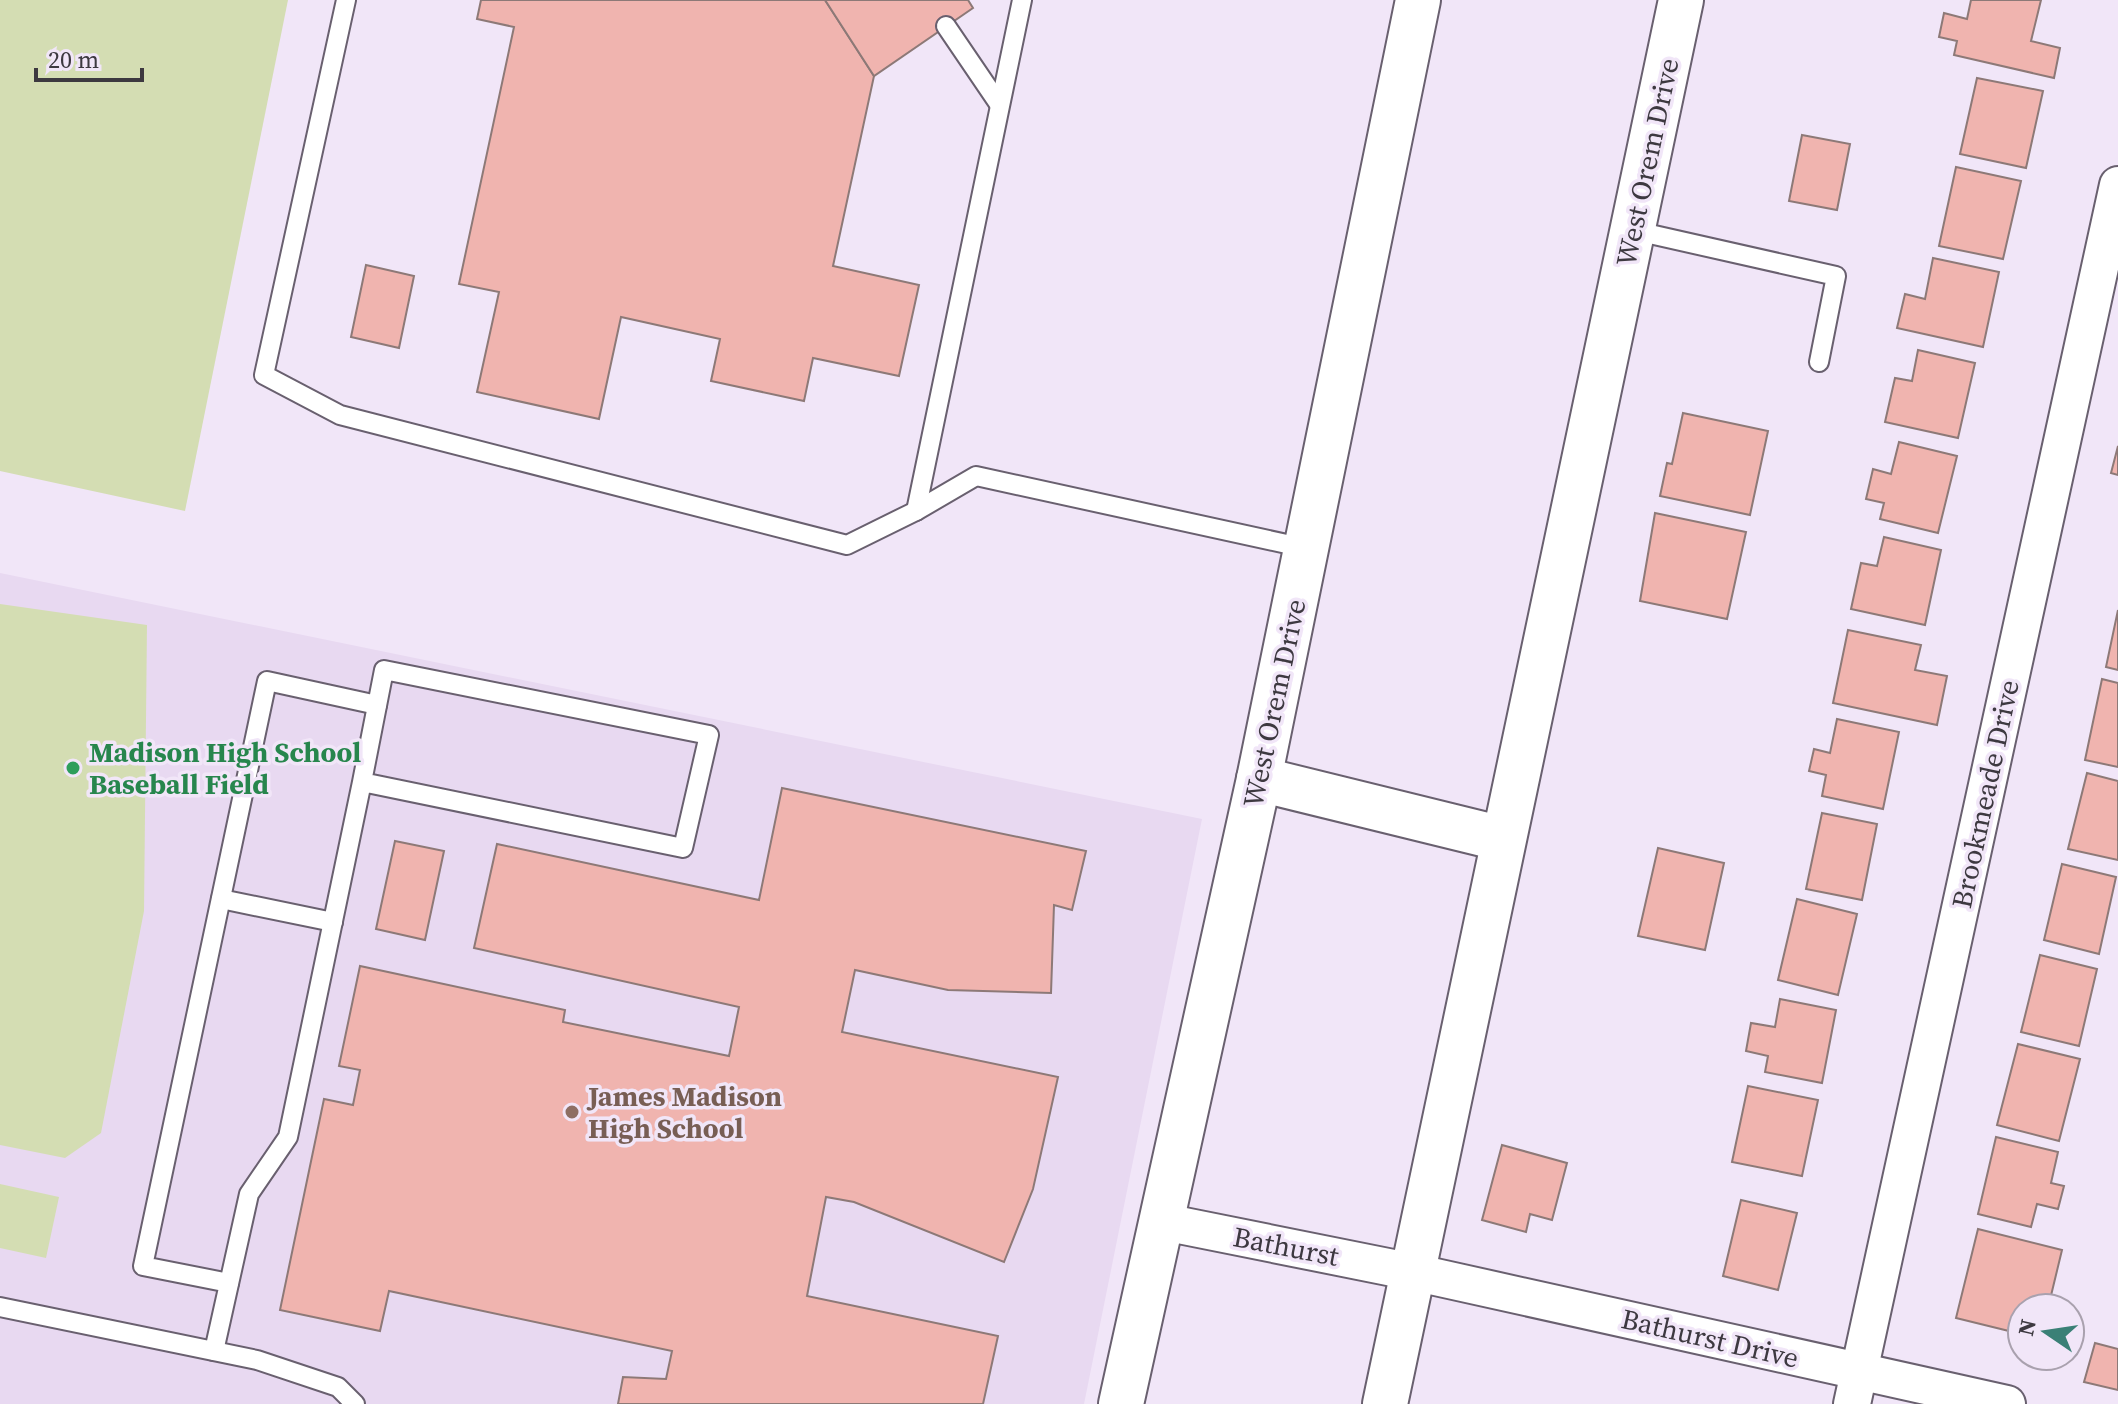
<svg xmlns="http://www.w3.org/2000/svg" width="2118" height="1404" font-family="'Source Serif 4',serif">
<style>
.built{fill:#e8d9f1}
.green{fill:#d4ddb3}
.building{fill:#f0b4af;stroke:#8d7977;stroke-width:2}
.lines{fill:none;stroke-linecap:round;stroke-linejoin:round}
.lane-casing{stroke:#69606f;stroke-width:22}
.street-casing{stroke:#69606f;stroke-width:40}
.secondary-casing{stroke:#69606f;stroke-width:48}
.lane{stroke:#fff;stroke-width:18}
.street{stroke:#fff;stroke-width:36}
.secondary{stroke:#fff;stroke-width:44}
.leisure-dot{fill:#2e9e5b;stroke:#f1e6f8;stroke-width:3}
.education-dot{fill:#8d6e63;stroke:#f1e6f8;stroke-width:3}
.labels{text-anchor:middle;dominant-baseline:central;stroke-width:7;stroke-linejoin:round;paint-order:stroke}
.street-label{font-size:28px;fill:#3d3940;stroke:#f1e6f8}
.leisure-label{font-size:28px;font-weight:bold;fill:#27864d;stroke:#f1e6f8;text-anchor:start}
.education-label{font-size:28px;font-weight:bold;fill:#785e54;stroke:#f1e6f8;text-anchor:start}
</style>
<rect width="100%" height="100%" fill="#f1e6f8"/>
<path class="built" d="M0,573L1202,819L1084,1404H0Z"/>
<g class="green">
<path d="M0,0H288L185,511L0,471Z"/>
<path d="M0,604L147,625L144,911L101,1133L65,1158L0,1145Z"/>
<path d="M0,1184L59,1197L46,1258L0,1248Z"/>
</g>
<g class="building">
<path d="M481,0H825L874,76L833,266L919,285L899,376L813,358L804,401L711,381L720,339L621,317L599,419L477,392L499,292L459,284L514,27L477,19Z"/>
<path d="M825,0H968L973,8L874,76Z"/>
<path d="M1971,0H2041L2031,41L2060,48L2054,78L1954,55L1957,41L1939,37L1944,13L1967,19Z"/>
<path d="M1977,78L2043,91L2026,168L1960,154Z"/>
<path d="M1802,135L1850,144L1837,210L1789,201Z"/>
<path d="M1956,167L2021,181L2003,259L1939,246Z"/>
<path d="M1933,258L1999,272L1983,347L1897,328L1905,294L1925,299Z"/>
<path d="M366,265L414,276L399,348L351,337Z"/>
<path d="M1918,350L1975,363L1958,438L1885,422L1895,378L1912,381Z"/>
<path d="M1683,413L1768,431L1750,515L1660,496L1667,463L1672,464Z"/>
<path d="M1899,442L1957,456L1938,533L1880,519L1884,503L1866,499L1873,469L1891,474Z"/>
<path d="M2118,446V475L2111,473Z"/>
<path d="M1655,513L1746,532L1727,619L1640,601Z"/>
<path d="M1884,537L1941,550L1925,625L1851,609L1861,563L1877,566Z"/>
<path d="M2118,610V670L2106,667Z"/>
<path d="M1848,630L1921,645L1915,670L1947,676L1937,725L1833,703Z"/>
<path d="M2102,679L2118,683V767L2085,760Z"/>
<path d="M1837,719L1899,732L1883,809L1822,796L1826,775L1809,771L1814,749L1830,753Z"/>
<path d="M2087,773L2118,781V860L2068,849Z"/>
<path d="M782,788L1086,851L1072,910L1054,905L1051,993L948,990L855,970L842,1032L1058,1077L1033,1189L1004,1262L854,1202L826,1197L807,1296L998,1336L983,1404H618L623,1377L666,1379L672,1351L389,1291L380,1331L280,1310L324,1099L353,1105L360,1070L339,1066L360,966L565,1010L563,1022L729,1056L739,1007L474,948L497,844L759,900Z"/>
<path d="M1822,813L1877,824L1862,900L1806,889Z"/>
<path d="M395,841L444,851L425,940L376,929Z"/>
<path d="M1658,848L1724,863L1705,950L1638,936Z"/>
<path d="M2062,864L2116,877L2099,954L2044,940Z"/>
<path d="M1797,899L1857,914L1838,995L1778,980Z"/>
<path d="M2040,955L2097,969L2079,1046L2021,1032Z"/>
<path d="M1780,999L1836,1010L1822,1083L1765,1072L1768,1056L1746,1051L1751,1023L1775,1027Z"/>
<path d="M2018,1044L2080,1059L2059,1141L1997,1125Z"/>
<path d="M1748,1086L1818,1100L1802,1176L1732,1162Z"/>
<path d="M1996,1137L2058,1152L2051,1183L2064,1186L2058,1209L2037,1204L2031,1227L1978,1214Z"/>
<path d="M1502,1145L1567,1163L1552,1220L1530,1214L1526,1232L1482,1220Z"/>
<path d="M1741,1200L1797,1213L1778,1290L1723,1276Z"/>
<path d="M1978,1229L2062,1250L2048,1308H2019L2013,1332L1956,1318Z"/>
<path d="M2095,1343L2118,1349V1390L2084,1382Z"/>
</g>
<g class="lines">
<g class="lane-casing">
<g id="lane">
<path d="M346,0L264,375L340,415L847,545L916,511L976,476L1305,548"/>
<path d="M946,26L999,104"/>
<path d="M1632,230L1836,276L1819,362"/>
<path d="M916,511L1022,0"/>
<path d="M221,899L333,922"/>
<path d="M229,1283L143,1266L267,681L377,705"/>
<path d="M0,1307L257,1360L338,1387L355,1404"/>
<path d="M214,1351L249,1194L288,1137L362,782L683,848L709,735L384,670L362,782"/>
</g>
</g>
<g class="street-casing">
<g id="street">
<path d="M1159,1221L1413,1272L2007,1404"/>
<path d="M1852,1404L2118,185"/>
</g>
</g>
<g class="secondary-casing">
<g id="secondary">
<path d="M1259,779L1503,839"/>
<path d="M1121,1404L1259,779L1418,0"/>
<path d="M1385,1404L1681,0"/>
</g>
</g>
<use href="#lane" class="lane"/>
<use href="#street" class="street"/>
<use href="#secondary" class="secondary"/>
</g>
<circle class="leisure-dot" cx="73" cy="768" r="8"/>
<circle class="education-dot" cx="572" cy="1112" r="8"/>
<g class="labels">
<g class="street-label">
<text transform="translate(1647 162) rotate(-78)">West Orem Drive</text>
<text transform="translate(1274 703) rotate(-78)">West Orem Drive</text>
<text transform="translate(1985 794) rotate(-78)">Brookmeade Drive</text>
<text transform="translate(1286 1246) rotate(11)">Bathurst</text>
<text transform="translate(1710 1338) rotate(13)">Bathurst Drive</text>
</g>
<g class="leisure-label">
<text x="89" y="752">Madison High School<tspan x="89" dy="32">Baseball Field</tspan></text>
</g>
<g class="education-label">
<text x="588" y="1096">James Madison<tspan x="588" dy="32">High School</tspan></text>
</g>
</g>
<g transform="translate(2046 1332) rotate(283)"><circle r="38" fill="#f1e6f8" stroke="#a9a1ae" stroke-width="2"/>
<path d="M0-6L14 30L0 20L-14 30Z" fill="#3a8076"/>
<text y="-12" font-size="22" font-weight="bold" text-anchor="middle" fill="#3d3940">N</text>
</g>
<path d="M36 68v12h106v-12" fill="none" stroke="#3d3940" stroke-width="4"/>
<text x="48" y="68" font-size="24" fill="#3d3940" stroke="#f1e6f8" stroke-width="6" paint-order="stroke">20 m</text>
</svg>
